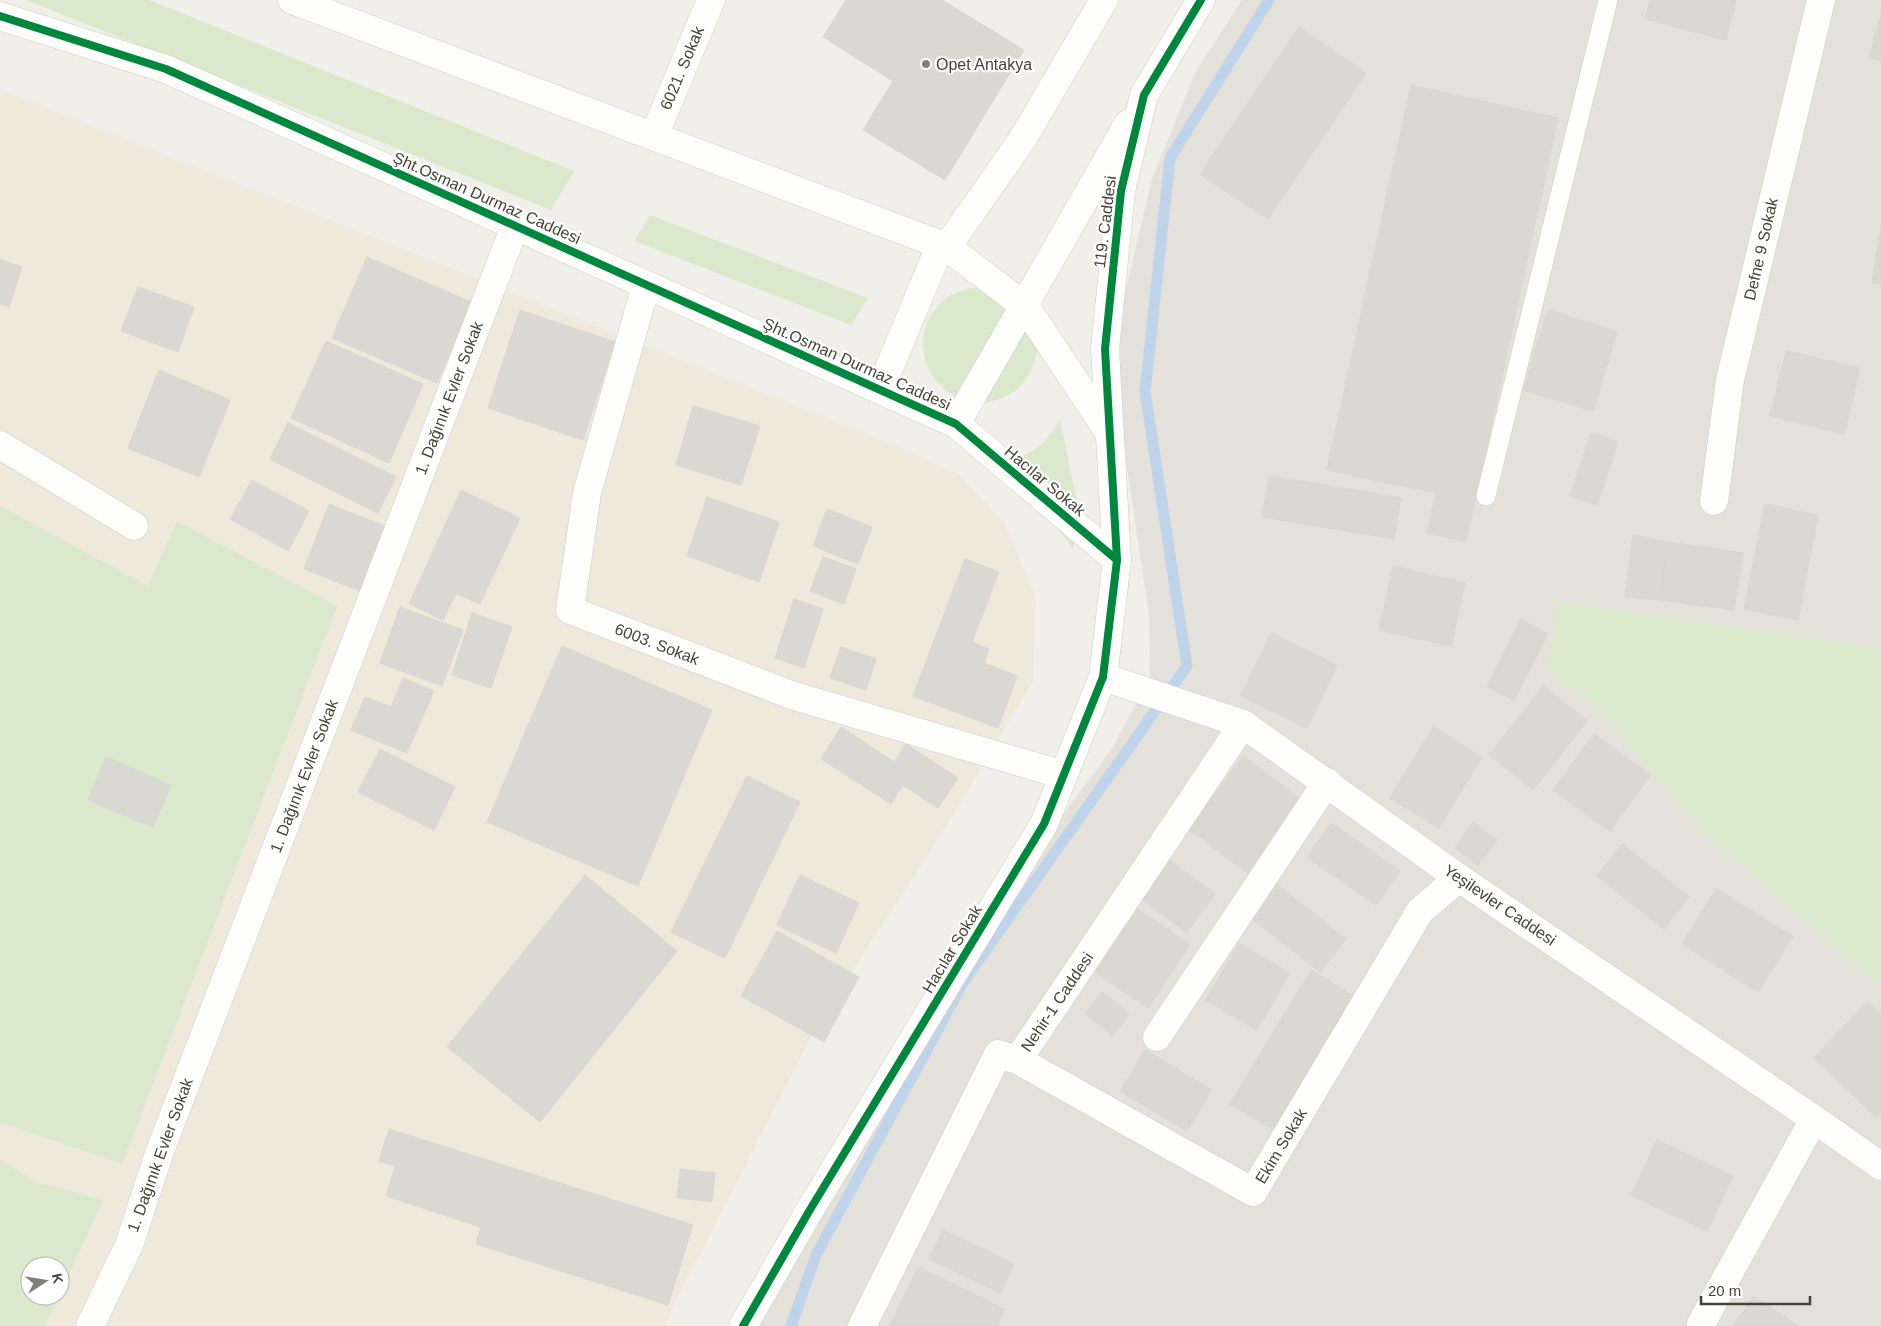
<svg xmlns="http://www.w3.org/2000/svg" width="1881" height="1326" font-family="Arial,sans-serif">
<style>
.residential{fill:#e3e1d9}
.commercial{fill:#eee9db;fill-rule:evenodd}
.green{fill:#dae8cc}
.lines{fill:none;stroke-linecap:round;stroke-linejoin:round}
.stream{stroke:#bfd3ea;stroke-width:11}
.building{fill:#d9d8d3;stroke:#d8d6d0}
.service-casing{stroke:#cccbc6;stroke-width:20}
.minor-casing{stroke:#cccbc6;stroke-width:29}
.tertiary-casing{stroke:#cccbc6;stroke-width:29}
.service{stroke:#fdfdfc;stroke-width:19}
.minor{stroke:#fdfdfc;stroke-width:28}
.tertiary{stroke:#fdfdfc;stroke-width:28}
.cycleway-casing{stroke:#fff;stroke-width:11}
.cycleway{stroke:#00873e;stroke-width:8}
.poi-dot{fill:#817f76;stroke:#fff;stroke-width:2}
.labels{text-anchor:middle;dominant-baseline:central;stroke-width:4.5;stroke-linejoin:round;paint-order:stroke}
.poi-label{font-size:16px;fill:#454237;stroke:#fff;text-anchor:start}
.street-label{font-size:16px;fill:#454237;stroke:#fff}
</style>
<rect width="100%" height="100%" fill="#f0efea"/>
<path class="residential" d="M1242,0H1881V648L1558,602L1547,672L1591,700L1699,828L1873,980L1881,984V1326H760L767,1300L955,961L1113,747L1150,677L1149,615L1120,420V314L1152,179L1195,73Z"/>
<path class="commercial" d="M0,89L882,440L958,474L1005,524L1036,597L1033,681L945,828L815,1029L672,1308L666,1326H0ZM30,1266H60V1296H30Z"/>
<g class="green">
<path d="M26,0H149L574,171L551,210Z"/>
<path d="M650,215L868,298L851,325L634,241Z"/>
<path d="M977,287L996,289L1038,347C1033,371 1026,388 1002,398C943,422 895,345 942,302C951,293 965,290 977,287Z"/>
<path d="M1060,420L1080,516L1073,549L1010,462C1037,450 1045,445 1060,420Z"/>
<path d="M0,506L148,586L177,521L337,606L122,1164L0,1122Z"/>
<path d="M1558,602L1881,648V984L1873,980L1699,828L1591,700L1547,672Z"/>
<path d="M0,1160L38,1183L103,1200L60,1294V1266H30V1296H59L45,1326H0Z"/>
</g>
<g class="lines">
<path class="stream" d="M791,1326L816,1255L964,981L1187,666L1145,391L1170,158L1269,0"/>
</g>
<g class="building">
<path d="M846,0H942L1024,50L945,180L863,130L893,81L823,37Z"/>
<path d="M1650,0H1736L1726,40L1645,19Z"/>
<path d="M1881,14V61L1869,58Z"/>
<path d="M1299,27L1366,73L1268,219L1200,174Z"/>
<path d="M1411,85L1558,118L1466,542L1427,533L1436,493L1327,470Z"/>
<path d="M1881,226V284L1872,282Z"/>
<path d="M367,257L471,302L437,383L332,338Z"/>
<path d="M0,259L22,267L9,307L0,304Z"/>
<path d="M138,287L194,307L178,352L121,331Z"/>
<path d="M520,310L615,342L583,440L488,408Z"/>
<path d="M1548,310L1617,332L1593,411L1523,390Z"/>
<path d="M326,341L423,384L389,463L291,418Z"/>
<path d="M1786,351L1860,368L1844,434L1770,416Z"/>
<path d="M159,370L230,400L199,477L128,448Z"/>
<path d="M693,406L760,426L741,485L676,465Z"/>
<path d="M288,423L396,477L378,513L270,459Z"/>
<path d="M1591,433L1618,442L1597,505L1570,496Z"/>
<path d="M1269,476L1401,498L1394,539L1262,517Z"/>
<path d="M252,480L309,511L288,551L230,519Z"/>
<path d="M461,490L520,518L480,604L456,593L443,620L409,604Z"/>
<path d="M707,497L779,522L759,582L687,556Z"/>
<path d="M329,504L385,526L360,591L304,569Z"/>
<path d="M1765,504L1818,515L1798,620L1744,609Z"/>
<path d="M827,509L872,527L858,564L813,546Z"/>
<path d="M1633,535L1668,542L1660,600L1625,597Z"/>
<path d="M1668,542L1743,553L1734,610L1660,600Z"/>
<path d="M823,557L856,569L844,604L810,591Z"/>
<path d="M965,559L999,572L972,642L989,649L984,663L1017,676L998,728L913,696Z"/>
<path d="M1393,566L1465,583L1451,646L1379,630Z"/>
<path d="M794,599L823,609L804,668L775,658Z"/>
<path d="M400,607L463,630L442,686L380,663Z"/>
<path d="M472,613L512,627L491,688L452,675Z"/>
<path d="M1521,619L1548,634L1514,701L1487,687Z"/>
<path d="M1271,633L1337,665L1307,728L1241,696Z"/>
<path d="M562,646L712,710L638,886L487,822Z"/>
<path d="M841,647L876,659L866,690L830,678Z"/>
<path d="M403,678L434,691L407,753L351,730L365,697L391,707Z"/>
<path d="M1543,686L1587,721L1533,790L1489,755Z"/>
<path d="M841,727L894,762L906,744L958,778L938,808L903,785L891,804L821,759Z"/>
<path d="M1433,727L1482,757L1439,828L1390,798Z"/>
<path d="M1594,734L1650,775L1610,831L1553,790Z"/>
<path d="M380,749L455,787L434,830L358,792Z"/>
<path d="M1243,756L1305,802L1250,875L1189,829Z"/>
<path d="M106,757L171,785L153,827L88,800Z"/>
<path d="M747,776L800,802L725,958L671,932Z"/>
<path d="M1473,822L1497,840L1478,865L1455,848Z"/>
<path d="M1331,823L1400,871L1376,905L1307,857Z"/>
<path d="M1622,844L1689,897L1664,929L1597,876Z"/>
<path d="M1165,857L1215,894L1186,933L1137,895Z"/>
<path d="M585,875L677,951L540,1122L447,1047Z"/>
<path d="M800,875L859,903L836,953L777,925Z"/>
<path d="M1270,879L1346,939L1320,972L1244,912Z"/>
<path d="M1716,889L1793,936L1758,992L1682,944Z"/>
<path d="M1129,904L1190,944L1148,1008L1088,967Z"/>
<path d="M777,931L859,977L824,1042L741,996Z"/>
<path d="M1239,943L1290,973L1257,1030L1206,1000Z"/>
<path d="M1311,970L1357,998L1276,1131L1230,1104Z"/>
<path d="M1102,992L1129,1014L1112,1036L1085,1013Z"/>
<path d="M1867,1002L1881,1015V1113L1877,1118L1814,1058Z"/>
<path d="M1145,1050L1212,1090L1187,1131L1120,1091Z"/>
<path d="M389,1129L693,1225L668,1305L476,1244L481,1227L386,1196L395,1166L379,1161Z"/>
<path d="M1657,1140L1733,1176L1707,1231L1631,1195Z"/>
<path d="M680,1169L715,1173L712,1202L677,1198Z"/>
<path d="M943,1230L1014,1264L1000,1293L929,1259Z"/>
<path d="M918,1267L1005,1309L997,1326H890Z"/>
<path d="M1754,1296L1799,1326H1733Z"/>
</g>
<g class="lines">
<g class="service-casing">
<path id="service" d="M1486,496L1608,0"/>
</g>
<g class="minor-casing">
<g id="minor">
<path d="M654,136L711,0"/>
<path d="M646,285L587,493L570,610L791,695L1064,775"/>
<path d="M0,445L134,526"/>
<path d="M1714,501L1730,380L1821,0"/>
<path d="M1157,1037L1327,782"/>
<path d="M1018,1060L1253,1192L1420,911L1459,878"/>
<path d="M1701,1324L1814,1119"/>
<path d="M90,1326L129,1245L160,1151L515,226"/>
<path d="M862,1326L998,1054L1018,1060L1243,724"/>
</g>
</g>
<g class="tertiary-casing">
<g id="tertiary">
<path d="M292,0L947,247L1025,306L1110,434"/>
<path d="M0,16L166,69L956,424L1117,560"/>
<path d="M880,390L935,258L947,247L1022,140L1104,0"/>
<path d="M956,424L1128,124"/>
<path d="M1103,677L1243,724L1459,878L1814,1119L1881,1166"/>
<path d="M743,1326L808,1213L1044,824L1103,677L1117,560L1105,349L1121,191L1144,95L1201,0"/>
</g>
</g>
<use href="#service" class="service"/>
<use href="#minor" class="minor"/>
<use href="#tertiary" class="tertiary"/>
<g class="cycleway-casing">
<g id="cycleway">
<path d="M0,16L166,69L956,424L1117,560"/>
<path d="M743,1326L808,1213L1044,824L1103,677L1117,560L1105,349L1121,191L1144,95L1201,0"/>
</g>
</g>
<use href="#cycleway" class="cycleway"/>
</g>
<circle class="poi-dot" cx="926" cy="64" r="5"/>
<g class="labels">
<g class="poi-label">
<text x="936" y="64">Opet Antakya</text>
</g>
<g class="street-label">
<text transform="translate(682 68) rotate(-67)">6021. Sokak</text>
<text transform="translate(487 198) rotate(24)">Şht.Osman Durmaz Caddesi</text>
<text transform="translate(1105 222) rotate(-83)">119. Caddesi</text>
<text transform="translate(1761 249) rotate(-77)">Defne 9 Sokak</text>
<text transform="translate(857 364) rotate(24)">Şht.Osman Durmaz Caddesi</text>
<text transform="translate(449 398) rotate(-69)">1. Dağınık Evler Sokak</text>
<text transform="translate(1045 481) rotate(40)">Hacılar Sokak</text>
<text transform="translate(657 644) rotate(21)">6003. Sokak</text>
<text transform="translate(304 776) rotate(-69)">1. Dağınık Evler Sokak</text>
<text transform="translate(1500 905) rotate(34)">Yeşilevler Caddesi</text>
<text transform="translate(952 949) rotate(-59)">Hacılar Sokak</text>
<text transform="translate(1057 1002) rotate(-56)">Nehir-1 Caddesi</text>
<text transform="translate(1281 1146) rotate(-59)">Ekim Sokak</text>
<text transform="translate(160 1155) rotate(-70)">1. Dağınık Evler Sokak</text>
</g>
</g>
<g transform="translate(45 1281) rotate(78)"><circle r="24" fill="#ffffff" stroke="#b5b3af"/>
<path d="M0-4L9 19L0 12L-9 19Z" fill="#817f76"/>
<text y="-8" font-size="14" font-weight="bold" text-anchor="middle" fill="#454237">K</text>
</g>
<path d="M1701 1296v8h109v-8" fill="none" stroke="#454237" stroke-width="2.5"/>
<text x="1708" y="1296" font-size="15" fill="#454237" stroke="#ffffff" stroke-width="4" paint-order="stroke">20 m</text>
</svg>
